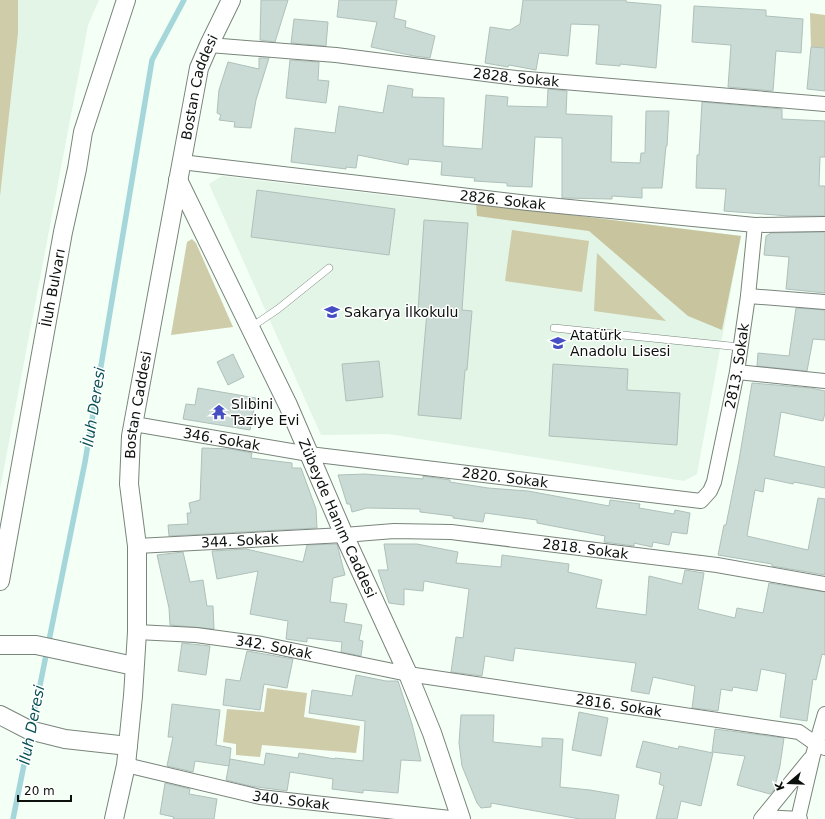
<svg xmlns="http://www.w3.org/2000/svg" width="825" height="819" font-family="'DejaVu Sans',sans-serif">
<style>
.built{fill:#e2f5e6}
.green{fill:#cfcca9}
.forest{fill:#c7c49e}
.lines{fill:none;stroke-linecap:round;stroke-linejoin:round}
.stream{stroke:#a5d7da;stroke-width:5.5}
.building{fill:#cadbd6;stroke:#afc0bb}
.service-casing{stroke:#79847b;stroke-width:8}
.minor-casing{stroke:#79847b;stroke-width:16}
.tertiary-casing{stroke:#79847b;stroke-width:20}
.service{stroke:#fff;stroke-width:7}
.minor{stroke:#fff;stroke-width:14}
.tertiary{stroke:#fff;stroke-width:18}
.labels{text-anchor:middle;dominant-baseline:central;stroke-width:3;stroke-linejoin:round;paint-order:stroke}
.street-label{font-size:14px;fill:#0b100c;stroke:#fff}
.poi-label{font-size:14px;fill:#0b100c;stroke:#fff;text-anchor:start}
.water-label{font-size:15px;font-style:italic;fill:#085155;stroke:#fff}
</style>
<rect width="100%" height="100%" fill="#f4fff6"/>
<g class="built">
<path d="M0,0H99L88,25L0,489Z"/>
<path d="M222,176L409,198L476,203L741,236L697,474L684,481L388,434L321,435L209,184Z"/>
</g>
<g class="green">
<path d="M0,0H18V33L0,196Z"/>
<path d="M810,13L825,15V48L811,47Z"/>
<path d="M512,230L589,241L582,292L505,281Z"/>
<path d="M192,239L196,243L233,327L171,335L187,242Z"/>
<path d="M597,253L666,321L594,311Z"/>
<path d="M267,688L307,693L304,717L360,726L356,753L262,745L260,757L236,755V744L223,742L227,709L264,712Z"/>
</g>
<path class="forest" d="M476,203L741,236L722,330L688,316L589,231L477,216Z"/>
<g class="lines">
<path class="stream" d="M13,819L85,462L152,60L184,0"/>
</g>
<g class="building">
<path d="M261,0H288L275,42L260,40Z"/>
<path d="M339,0H397L394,18L406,21L405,27L435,36L430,58L414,56L371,47L377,22L337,17Z"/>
<path d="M523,0H626V2L661,5L656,68L620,64V66L596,64L599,25L571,24L568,56L539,53L536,70L509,65L508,67L485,63L490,27L510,30L520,24Z"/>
<path d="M694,6L766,10V16L803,19L801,53L776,51L773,91L728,87L731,45L692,42Z"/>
<path d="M294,19L328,22L326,46L291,43Z"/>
<path d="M811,47L825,48V91L807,89Z"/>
<path d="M259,58H269L256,100L251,128L234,127L235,122L219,120L221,115L217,113L219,90L228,62L259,69Z"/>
<path d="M290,60L319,62L318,80L329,81L326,103L286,98Z"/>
<path d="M388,85L413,89L412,97L444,98L443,146L482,149L486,95L508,97L507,106L547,107L548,89L567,91L566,114L612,116L611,162L640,163L641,153H645L646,111H669L667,146H666L662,188H642V198L612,196V199L562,198V138L535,137L532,187L507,186V183L474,181L475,178L441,175L442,162L409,159L408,165L358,155L356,168L346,167V169L291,162L295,128L335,133L339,106L383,113Z"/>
<path d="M702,102L782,109V119L825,121V157H820L819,186H825V216H789L724,211L726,189L696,188L697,155H699Z"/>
<path d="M257,190L395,209L389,255L251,237Z"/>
<path d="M424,220L468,223L462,310L472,311L467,370H465L461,419L418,415L427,312L418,311Z"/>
<path d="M825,232V293L786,289L789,257L764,255L766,236L771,233Z"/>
<path d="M796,308L825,310V340L813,339L807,371L757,366L758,353L789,356Z"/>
<path d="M233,354L244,377L228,385L217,362Z"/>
<path d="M379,361L383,397L346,401L342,364Z"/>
<path d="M553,364L628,369L627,390L680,393L677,445L549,436Z"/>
<path d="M752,383L811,388L825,391V413L823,421L781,412L774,456L825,467V488L794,482L793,484L765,478L763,492L755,490L747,536L808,550L818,498L825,499V575L772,566V564L718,555L724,525H726L739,460Z"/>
<path d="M198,388L256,398L250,430L183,419L186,404L195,405Z"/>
<path d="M202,448L231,449L252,453L251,458L292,463V468H301L316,509L317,528L169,536L168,525L188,524L187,513H191L189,503L200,500Z"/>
<path d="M365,474L423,479V476L450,480V482L488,488L528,491L609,506L610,500L640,504L639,508L674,514L675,510L690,513L687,534L672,532L669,545L653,542L652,547L634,543V546L604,542L605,536L537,523V520L485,513L483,522L453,518V516L420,512V509L367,508L352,512L350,504H347L338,475Z"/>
<path d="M337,544L345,575L333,578L330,602L347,604L344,622L362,625L359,640L363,641L361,656L341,652L342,642L307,638V642L286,639L288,621L250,614L258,571L217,579L212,551L246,549L303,562L307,545Z"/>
<path d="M384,544H417L458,552L456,563L501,567L502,555L569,564L568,572L602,580L596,608L646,615L649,576L682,584L685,570L704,573L698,609L735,618L737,608L763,613L769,583L825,592V655L822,654L816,680L813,679L807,721L780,717L786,674L761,669L757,691L733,687L732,691L721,689L718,711L692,708L695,686L653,677L649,694L631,691L636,663L515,648L513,661L485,656L482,676L451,672L456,637L463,638L469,589L424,581L423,591L404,589V605L389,603L378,570H388Z"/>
<path d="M183,552L190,582L203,580L207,606H213L214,629L170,625L169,608L157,555Z"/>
<path d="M182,643L210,646L206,675L178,671Z"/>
<path d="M247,651L293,659L287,688L264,684L260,710L223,705L226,679L240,681Z"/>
<path d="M356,675L386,681H398L412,724L421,761L401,760L398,793L363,790V793L332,789L333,779L290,772L287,791L250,786L226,780L230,759L264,765L266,753L298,758L299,753L335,759V758L363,761L365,721L309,713L312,690L352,696Z"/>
<path d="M172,704L220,710L216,745L231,748L229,766L195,761L193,772L167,766L173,737H168Z"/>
<path d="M579,712L608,718L601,756L572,750Z"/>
<path d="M461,715H494L493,742L542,747V738L563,739L560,787L590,790L619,795L615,819H580L491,803V807L481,808L477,803L462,766L459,743Z"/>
<path d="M715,729L784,738L780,766L774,790L770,794L737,785L745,756L712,752Z"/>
<path d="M643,741L678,749L679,746L713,753L701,806L681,801L677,819H656L664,786L659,784L661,773L636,767Z"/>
<path d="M165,783L190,789L189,794L217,799L214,819H173L174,817L160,814Z"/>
</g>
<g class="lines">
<g class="service-casing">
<g id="service">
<path d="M250,328L278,309L329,268"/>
<path d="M554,328L740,347"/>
</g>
</g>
<g class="minor-casing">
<g id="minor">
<path id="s1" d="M209,45L336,55L516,78L825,104"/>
<path id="s2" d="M181,162L528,203L755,225L825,224"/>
<path d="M748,296L825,302"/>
<path d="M737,372L825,381"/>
<path id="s3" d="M134,424L309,454L701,501L710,491L714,482L737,372L748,296L755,225"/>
<path id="s4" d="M137,546L344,535L394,531L451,532L717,565L825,584"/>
<path id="s5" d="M137,632L196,635L262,644L408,674L799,732L816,744L825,748"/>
<path id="s6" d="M126,765L260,797L459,819"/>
<path d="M763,817L800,819"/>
<path d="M761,819L810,759"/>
<path d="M798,819L813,755L825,714"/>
</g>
</g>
<g class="tertiary-casing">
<g id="tertiary">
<path id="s7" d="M178,180L288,405L344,535L408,674L432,733L461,819"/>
<path id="s8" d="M0,581L63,232L77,169L83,132L126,0"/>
<path d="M0,645H36L134,666"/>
<path d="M0,715L29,730L65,739L128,746"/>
<path id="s9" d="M114,819L126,765L133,696L137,632V546L129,484L131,436L199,68L209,45L231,0"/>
</g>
</g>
<use href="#service" class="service"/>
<use href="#minor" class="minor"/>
<use href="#tertiary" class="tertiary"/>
</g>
<defs>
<g id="school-bare" transform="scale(1.2)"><path d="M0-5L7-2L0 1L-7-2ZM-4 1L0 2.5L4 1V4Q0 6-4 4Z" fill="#454ec3" stroke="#fff" stroke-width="2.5" paint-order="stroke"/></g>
<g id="temple-bare" transform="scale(1.2)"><path d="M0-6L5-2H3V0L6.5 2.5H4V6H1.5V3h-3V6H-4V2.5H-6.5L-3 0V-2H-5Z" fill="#454ec3" stroke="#fff" stroke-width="2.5" paint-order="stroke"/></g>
</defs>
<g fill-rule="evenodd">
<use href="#school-bare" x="332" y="312"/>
<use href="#school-bare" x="558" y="343"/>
<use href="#temple-bare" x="219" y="412"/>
</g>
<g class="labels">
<g class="street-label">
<text stroke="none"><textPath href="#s1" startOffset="309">2828. Sokak</textPath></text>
<text stroke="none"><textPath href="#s9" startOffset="741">Bostan Caddesi</textPath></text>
<text stroke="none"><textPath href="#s2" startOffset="324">2826. Sokak</textPath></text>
<text stroke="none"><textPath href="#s8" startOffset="298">İluh Bulvarı</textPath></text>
<text stroke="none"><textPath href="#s3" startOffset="714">2813. Sokak</textPath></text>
<text stroke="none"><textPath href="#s9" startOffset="417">Bostan Caddesi</textPath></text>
<text stroke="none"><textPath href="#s3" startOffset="89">346. Sokak</textPath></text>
<text stroke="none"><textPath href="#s3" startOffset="375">2820. Sokak</textPath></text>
<text stroke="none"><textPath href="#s7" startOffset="374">Zübeyde Hanım Caddesi</textPath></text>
<text stroke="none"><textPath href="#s4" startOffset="103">344. Sokak</textPath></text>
<text stroke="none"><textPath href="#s4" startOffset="450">2818. Sokak</textPath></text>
<text stroke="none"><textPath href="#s5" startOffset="138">342. Sokak</textPath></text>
<text stroke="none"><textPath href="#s5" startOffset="488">2816. Sokak</textPath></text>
<text stroke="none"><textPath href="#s6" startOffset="169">340. Sokak</textPath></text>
</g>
<g class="poi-label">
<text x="344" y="312">Sakarya İlkokulu</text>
<text x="570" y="335">Atatürk<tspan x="570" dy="16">Anadolu Lisesi</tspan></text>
<text x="231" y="404">Slıbini<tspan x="231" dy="16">Taziye Evi</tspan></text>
</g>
<g class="water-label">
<text transform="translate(94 407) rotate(-81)">İluh Deresi</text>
<text transform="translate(32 725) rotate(-79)">İluh Deresi</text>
</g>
</g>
<g transform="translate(789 783) rotate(251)" stroke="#ffffff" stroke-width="3" paint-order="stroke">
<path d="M0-3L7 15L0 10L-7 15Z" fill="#0b100c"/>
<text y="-6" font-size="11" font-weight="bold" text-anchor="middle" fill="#0b100c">K</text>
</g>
<path d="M18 795v6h53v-6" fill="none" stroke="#0b100c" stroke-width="2"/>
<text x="24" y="795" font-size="12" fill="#0b100c" stroke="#ffffff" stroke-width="3" paint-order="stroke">20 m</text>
</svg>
